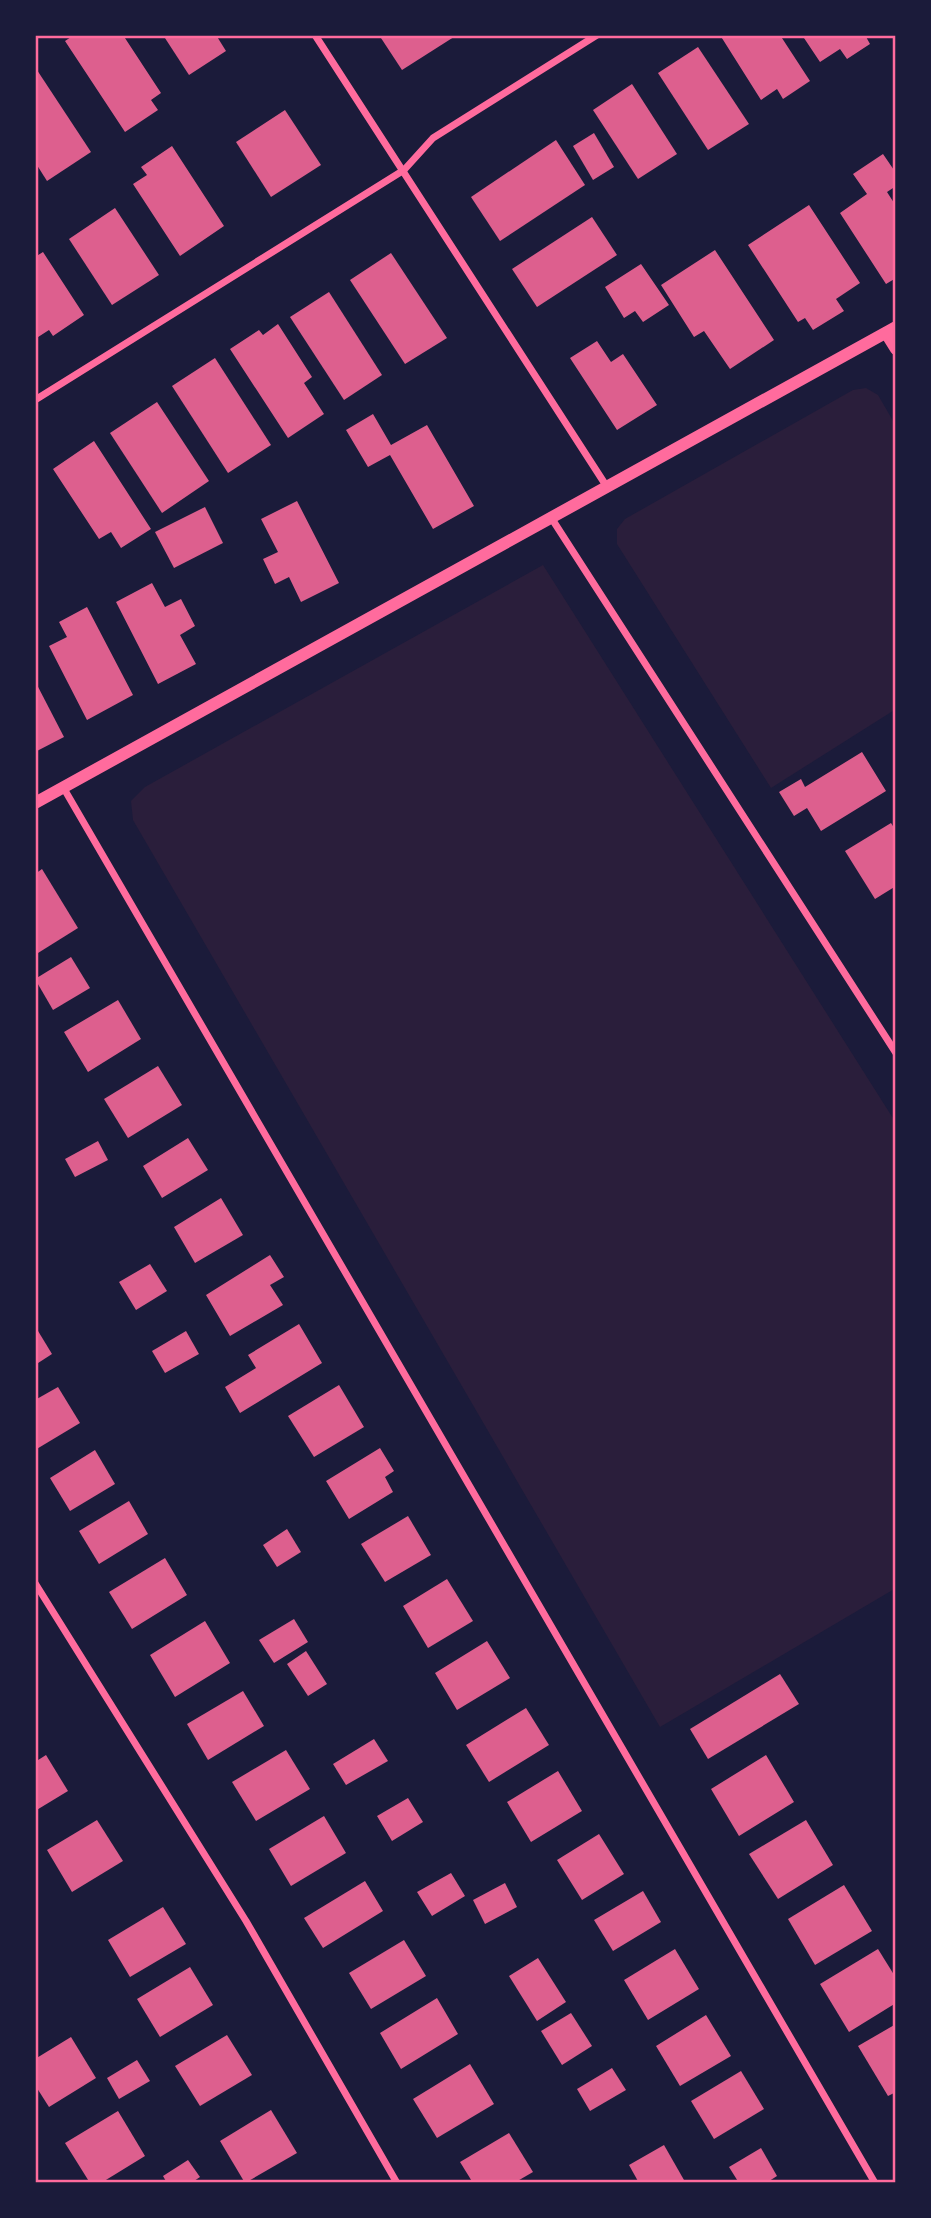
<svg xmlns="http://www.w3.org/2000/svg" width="931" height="2218" font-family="'Asap Condensed',sans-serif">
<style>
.green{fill:#2a1e3b}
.building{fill:#dd5f8e}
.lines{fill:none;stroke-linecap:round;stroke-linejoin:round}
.minor{stroke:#ff6b9d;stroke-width:7}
.tertiary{stroke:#ff6b9d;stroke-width:12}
.neatline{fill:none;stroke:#ff6b9d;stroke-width:2.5}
</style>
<rect width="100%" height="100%" fill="#1b1b3a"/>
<g class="green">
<path d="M866,388L878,395L896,426V709L771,788L617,544V529L625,519L853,390Z"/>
<path d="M543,565L896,1123V1588L660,1727L133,820L131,801L145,787Z"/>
</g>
<g class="building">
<path d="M74,35H123L161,93L151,100L158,110L125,132L65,41Z"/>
<path d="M163,35H216L226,51L189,75Z"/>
<path d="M379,35H457L402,70Z"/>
<path d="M720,35H780L810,81L783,99L777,89L761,100Z"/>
<path d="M802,35H865L870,44L847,59L840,49L820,62Z"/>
<path d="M698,47L749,124L708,150L658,73Z"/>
<path d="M35,67L91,152L47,181L35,162Z"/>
<path d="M632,84L677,154L638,179L593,110Z"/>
<path d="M285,110L321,165L271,197L236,142Z"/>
<path d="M594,133L614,167L593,180L573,146Z"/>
<path d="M556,140L585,185L500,241L471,197Z"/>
<path d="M172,146L224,226L180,256L133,184L147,175L141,167Z"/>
<path d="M883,154L896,173V186L887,192L896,206V278L886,284L840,213L867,194L853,174Z"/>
<path d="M809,205L860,283L836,299L844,311L813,330L805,318L798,322L748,245Z"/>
<path d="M115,208L159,275L112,305L69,239Z"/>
<path d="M592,217L617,255L537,307L512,269Z"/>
<path d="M715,250L774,340L730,369L704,331L694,337L661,285Z"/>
<path d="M43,252L84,315L53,336L49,330L35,339V257Z"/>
<path d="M391,253L447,338L405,364L350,280Z"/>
<path d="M641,264L669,305L643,322L635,311L624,318L605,287Z"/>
<path d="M329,292L382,375L344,400L290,317Z"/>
<path d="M278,324L312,377L304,383L324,414L288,438L230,349L259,330L263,335Z"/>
<path d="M597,341L611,362L623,354L657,405L617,430L570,358Z"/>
<path d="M215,358L271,445L228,473L172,386Z"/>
<path d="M157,402L209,481L162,513L110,433Z"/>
<path d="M373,414L391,445L427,425L474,506L433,529L390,455L368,467L346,430Z"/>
<path d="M94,441L151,529L121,548L111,532L99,539L53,469Z"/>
<path d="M297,501L339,583L301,602L289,577L275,584L263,559L278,552L261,519Z"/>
<path d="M205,507L223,543L174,568L155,532Z"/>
<path d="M152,583L165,607L181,599L195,626L180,635L196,664L158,684L116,602Z"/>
<path d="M87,607L133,695L87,720L49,646L67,637L59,622Z"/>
<path d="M35,681L64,737L35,752Z"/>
<path d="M862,752L886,791L821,831L807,808L794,816L779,792L801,779L805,787Z"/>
<path d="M891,823L896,831V886L875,899L845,851Z"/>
<path d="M42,869L78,928L38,953L35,947V874Z"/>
<path d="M71,957L90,988L53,1010L35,979Z"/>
<path d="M118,1000L141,1039L88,1072L64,1032Z"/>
<path d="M158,1066L182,1105L128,1138L104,1099Z"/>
<path d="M188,1138L208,1170L162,1198L143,1166Z"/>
<path d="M98,1141L108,1160L75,1177L65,1159Z"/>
<path d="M221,1198L243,1235L195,1263L174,1227Z"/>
<path d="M270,1255L284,1277L270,1285L283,1305L230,1336L206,1295Z"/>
<path d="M150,1264L167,1291L136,1310L119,1282Z"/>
<path d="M299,1324L322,1363L240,1413L225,1387L256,1368L248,1355Z"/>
<path d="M35,1326L52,1354L35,1365Z"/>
<path d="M186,1331L199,1354L165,1373L152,1351Z"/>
<path d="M339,1385L364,1427L314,1457L288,1416Z"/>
<path d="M58,1387L80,1423L35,1450V1400Z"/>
<path d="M380,1448L394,1471L385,1477L393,1492L349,1519L326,1481Z"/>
<path d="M95,1450L115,1484L70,1511L50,1478Z"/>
<path d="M129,1501L148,1534L99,1564L79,1531Z"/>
<path d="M408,1516L431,1555L385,1582L361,1544Z"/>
<path d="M287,1529L301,1552L277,1567L263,1545Z"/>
<path d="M165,1558L187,1595L132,1629L109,1592Z"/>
<path d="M447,1579L473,1621L428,1648L403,1606Z"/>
<path d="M294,1619L308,1642L274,1663L259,1640Z"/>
<path d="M205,1621L230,1663L175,1697L150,1655Z"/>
<path d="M487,1641L510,1678L457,1710L435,1673Z"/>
<path d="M306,1651L327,1684L308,1696L287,1664Z"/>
<path d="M780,1674L799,1704L708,1759L690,1729Z"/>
<path d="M243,1691L264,1726L208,1760L187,1724Z"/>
<path d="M526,1708L549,1745L489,1782L466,1745Z"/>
<path d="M374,1739L388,1761L346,1785L333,1764Z"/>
<path d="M286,1750L310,1789L256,1821L232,1782Z"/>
<path d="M46,1755L68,1791L35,1811V1762Z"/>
<path d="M766,1755L794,1802L739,1836L711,1789Z"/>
<path d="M558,1771L582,1811L531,1842L507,1802Z"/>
<path d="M408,1798L423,1822L392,1841L377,1816Z"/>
<path d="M324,1816L346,1853L291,1886L269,1849Z"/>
<path d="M97,1820L123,1861L72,1892L47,1850Z"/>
<path d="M806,1820L833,1865L778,1899L749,1854Z"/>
<path d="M599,1834L624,1874L582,1900L557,1860Z"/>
<path d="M451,1873L465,1896L432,1916L417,1892Z"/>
<path d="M365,1881L383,1911L323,1948L304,1918Z"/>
<path d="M505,1883L517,1907L485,1924L473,1900Z"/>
<path d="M844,1885L872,1931L815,1965L788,1919Z"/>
<path d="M643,1891L661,1922L613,1951L594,1920Z"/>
<path d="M163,1907L186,1944L130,1977L108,1940Z"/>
<path d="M404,1940L426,1976L371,2009L349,1973Z"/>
<path d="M675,1949L699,1989L648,2020L624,1980Z"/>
<path d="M878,1949L896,1978V2003L849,2032L820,1984Z"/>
<path d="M538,1958L566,2002L537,2021L509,1976Z"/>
<path d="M190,1967L213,2005L160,2037L137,1999Z"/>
<path d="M437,1998L458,2034L401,2069L380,2033Z"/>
<path d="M571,2013L592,2046L562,2065L541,2031Z"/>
<path d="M706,2015L731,2056L680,2086L656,2046Z"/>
<path d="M896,2024V2092L888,2096L858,2046Z"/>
<path d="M227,2035L252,2075L200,2106L175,2066Z"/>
<path d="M71,2037L96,2078L49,2107L35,2085V2059Z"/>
<path d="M137,2060L150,2081L119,2099L107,2078Z"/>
<path d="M470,2064L494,2104L437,2138L413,2099Z"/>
<path d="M612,2068L626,2090L590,2111L577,2089Z"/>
<path d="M741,2071L764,2109L714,2139L691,2101Z"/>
<path d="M271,2110L297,2153L245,2183L220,2141Z"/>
<path d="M118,2111L145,2156L101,2183H90L65,2143Z"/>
<path d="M509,2133L533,2172L514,2183H473L460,2162Z"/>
<path d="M664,2145L684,2180L679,2183H639L629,2165Z"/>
<path d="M761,2148L777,2176L766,2183H739L729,2167Z"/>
<path d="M188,2160L200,2177L191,2183H167L163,2176Z"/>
</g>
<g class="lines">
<g class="minor">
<path d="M315,35L607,487"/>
<path d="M35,400L404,170L433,138L597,35"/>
<path d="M552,519L896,1053"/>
<path d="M63,787L875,2183"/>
<path d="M35,1583L246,1921L397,2183"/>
</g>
<g class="tertiary">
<path d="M886,333L896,349"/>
<path d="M35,803L896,327"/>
</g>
</g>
<rect width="931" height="2218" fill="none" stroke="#1b1b3a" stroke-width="74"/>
<rect x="37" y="37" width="857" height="2144" class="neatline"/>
</svg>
